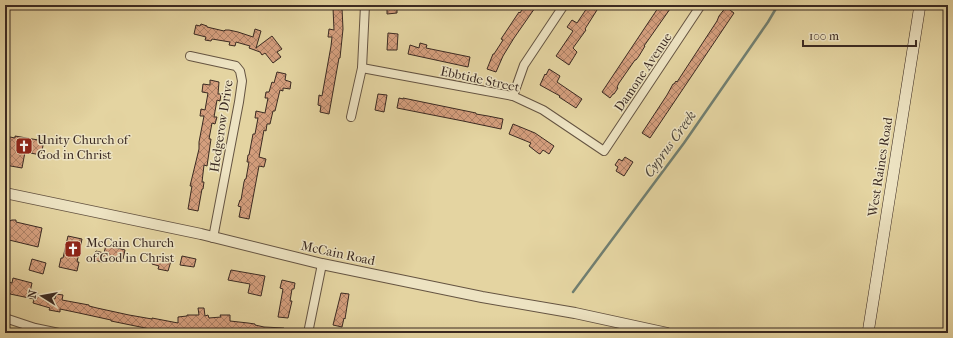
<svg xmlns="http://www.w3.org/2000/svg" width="953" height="338" font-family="'IM FELL French Canon',serif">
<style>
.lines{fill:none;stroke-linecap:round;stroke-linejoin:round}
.stream{stroke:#717f71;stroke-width:2.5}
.building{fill:url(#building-cross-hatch);stroke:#3b2a22}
.minor-casing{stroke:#655442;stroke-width:10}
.tertiary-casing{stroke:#655442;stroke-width:12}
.secondary-casing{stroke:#3b2a22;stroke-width:12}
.minor{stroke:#ede3c2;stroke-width:8}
.tertiary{stroke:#ede3c2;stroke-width:10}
.secondary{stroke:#ede3c2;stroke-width:11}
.labels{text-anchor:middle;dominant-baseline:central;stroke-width:3;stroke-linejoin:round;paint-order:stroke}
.street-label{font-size:13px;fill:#3b2a22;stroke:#ede3c2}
.poi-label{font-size:13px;fill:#3b2a22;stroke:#ede3c2;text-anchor:start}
.water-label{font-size:14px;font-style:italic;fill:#4d463c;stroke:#ede3c2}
</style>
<defs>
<pattern id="building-cross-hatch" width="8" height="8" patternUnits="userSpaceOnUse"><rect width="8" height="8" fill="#d49e7d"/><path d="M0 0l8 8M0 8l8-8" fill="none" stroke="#ad8166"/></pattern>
</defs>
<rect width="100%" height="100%" fill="#e4d4a1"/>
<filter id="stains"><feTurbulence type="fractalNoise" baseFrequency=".005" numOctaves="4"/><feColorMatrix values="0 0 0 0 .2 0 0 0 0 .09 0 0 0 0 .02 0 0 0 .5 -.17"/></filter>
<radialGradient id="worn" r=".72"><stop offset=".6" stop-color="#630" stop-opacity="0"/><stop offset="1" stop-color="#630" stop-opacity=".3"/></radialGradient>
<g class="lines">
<path class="stream" d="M573,292L684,143L768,22L778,5"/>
</g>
<g class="building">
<path d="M387,5H397V13L387,14Z"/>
<path d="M525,5H537L514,38L503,56L496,72L487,69L493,54H494L503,40L501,39L519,12L520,13Z"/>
<path d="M589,5L597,10L585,29L586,30L573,48L577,52L569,65L556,56L573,31L567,27L572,20L577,23Z"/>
<path d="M660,5H664L670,9L644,46H645L639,56L636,60H635L619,83L617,87L618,88L614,94H613L610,98L602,92Z"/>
<path d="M726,7L734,13L650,138L642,133L667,95L673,84H674L676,81L677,82L717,21L719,16Z"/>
<path d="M333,8H342L343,29L340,58H339L329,114L320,112L321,106L318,105L319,95L322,96L331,46L332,37H328L329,29L334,30Z"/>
<path d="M201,24L207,26V27L224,31L225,30H229L238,32L253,37L255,29L261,31L256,48L272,36L282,49L277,52L281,57L273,63L265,53L262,55L260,52L249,48L250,46L236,42L235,46L229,45L230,42L212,39L211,41L205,40L206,37L194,34L196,25L200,26Z"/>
<path d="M388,33L398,34L397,50H387Z"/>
<path d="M420,43L427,45L426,48L470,57L468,67L408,54L410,45L419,48Z"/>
<path d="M549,69L560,76L557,82L582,99L576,108L559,97L560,96L540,85L545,74L546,75Z"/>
<path d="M277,72L286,74L285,80L291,82L290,89L283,88V91L280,90L275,111H273L270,124H267L266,131L264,130L259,157L266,159L264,167L259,166L249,219L239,217L241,207L238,206L240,200H241L244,182L245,179H246L249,162H247L248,155H249L253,134H255L258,118H255L256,111L265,113L268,98H265L266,92H269L272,82L274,83Z"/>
<path d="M210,80L219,82L218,94H221L220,101L217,100L214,117H217L215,124L212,123L209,139H211L207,166L204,165L202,182H204L203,189H202L198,211L188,209L192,186H190L199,149V142L204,116H200L201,109L205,110L208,93L202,92L203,84L210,85Z"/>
<path d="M378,94L387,95L384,112L375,110Z"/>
<path d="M399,98L403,99V98L476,113V114L488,116L503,119L501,129L463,121L397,108Z"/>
<path d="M513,124L535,133L554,146L549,154L543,150L540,154L538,153L529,146L531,143L509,134Z"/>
<path d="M5,136L15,138V136L44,141L41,155L25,152L22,168L5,165Z"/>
<path d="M625,157L633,162L624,176L616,171L618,167L615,165L619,159L622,161Z"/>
<path d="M12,220H16V222L42,228L38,247L5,239L6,230L9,221Z"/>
<path d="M68,236L82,239L77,262H79L77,271L59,267L61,258H63Z"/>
<path d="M106,245L125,250L123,259L115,257V259L103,257L102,262L94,260L96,251L104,253Z"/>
<path d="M182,256L196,259L194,267L180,265Z"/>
<path d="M153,257L168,260L171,261L168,271L158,269L159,266L152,264Z"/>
<path d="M32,259L46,263L43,274L29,270Z"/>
<path d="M231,270L265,276L261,296L248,293L250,284L228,280Z"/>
<path d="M13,278L32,283L30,292L55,299L56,294L63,295L62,300L89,305V306L97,308L129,315L152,319V318L178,323V317L187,316V315H199L198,308H204L205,316L208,315L209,318L221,317L220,315H230V321L248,323L255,324V325L264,327L284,328V333H250L238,330L213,332V333L170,332L160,330V331L111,321V320L79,313L60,309V312L49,310L50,308L33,303L34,299L10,294V293L5,291V281L12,283Z"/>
<path d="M282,280L295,283L294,289H292L290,301H292L288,318L278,317L283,289L280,288Z"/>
<path d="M341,293L349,294L345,319L344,318L342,327L333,325Z"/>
</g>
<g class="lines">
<g class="minor-casing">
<g id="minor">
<path d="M190,56L236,66L240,71L242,81L239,102L213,238"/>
<path d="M362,68L513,96L543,110L604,151L701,5"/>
<path d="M513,96L524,65L564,5"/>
<path d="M351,117L362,68L365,5"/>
<path d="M5,318L35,328L59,333"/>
<path d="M308,333L322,264"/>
</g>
</g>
<g class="tertiary-casing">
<path id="tertiary" d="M5,193L201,234L322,264L482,297L575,313L667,333"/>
</g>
<g class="secondary-casing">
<path id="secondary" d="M868,333L920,5"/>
</g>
<use href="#minor" class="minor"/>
<use href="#tertiary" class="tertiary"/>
<use href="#secondary" class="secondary"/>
</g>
<defs>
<g id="church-square" transform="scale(0.9)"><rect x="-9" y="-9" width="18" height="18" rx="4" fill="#8f2418" stroke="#ede3c2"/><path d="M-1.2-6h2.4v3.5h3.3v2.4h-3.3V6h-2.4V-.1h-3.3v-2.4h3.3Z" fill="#fff"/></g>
</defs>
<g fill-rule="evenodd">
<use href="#church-square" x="24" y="146"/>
<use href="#church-square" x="73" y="249"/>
</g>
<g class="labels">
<g class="street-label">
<text transform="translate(643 72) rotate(-56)">Damone Avenue</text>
<text transform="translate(480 79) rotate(12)">Ebbtide Street</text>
<text transform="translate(221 126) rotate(-81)">Hedgerow Drive</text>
<text transform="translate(880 167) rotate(-81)">West Raines Road</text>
<text transform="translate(338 253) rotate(12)">McCain Road</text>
</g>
<g class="poi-label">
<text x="37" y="139">Unity Church of<tspan x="37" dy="15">God in Christ</tspan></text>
<text x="86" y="242">McCain Church<tspan x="86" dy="15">of God in Christ</tspan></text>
</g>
<g class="water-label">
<text transform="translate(670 144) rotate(-54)">Cyprus Creek</text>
</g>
</g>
<rect width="953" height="338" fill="none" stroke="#e4d4a1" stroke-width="20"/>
<rect x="6" y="6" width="941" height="326" fill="none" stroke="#3b2a22" stroke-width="2"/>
<rect x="10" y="10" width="933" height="318" fill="none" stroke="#3b2a22"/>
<g transform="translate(42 296) rotate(281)" stroke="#ede3c2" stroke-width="3" paint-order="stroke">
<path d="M0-3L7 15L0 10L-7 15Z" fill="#3b2a22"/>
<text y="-6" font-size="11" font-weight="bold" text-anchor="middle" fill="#3b2a22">N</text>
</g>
<path d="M803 40v6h113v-6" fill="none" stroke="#3b2a22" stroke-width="2"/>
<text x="809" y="40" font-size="12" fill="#3b2a22" stroke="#ede3c2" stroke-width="3" paint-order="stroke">100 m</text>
<rect width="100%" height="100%" filter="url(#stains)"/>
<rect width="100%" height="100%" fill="url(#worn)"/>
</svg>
